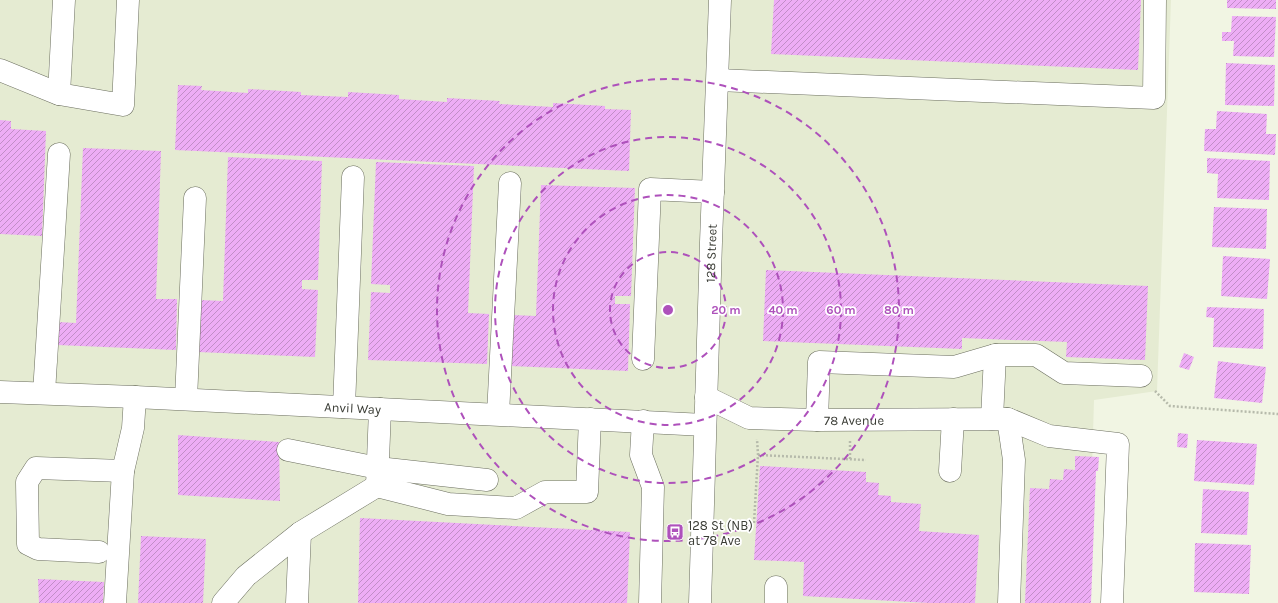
<svg xmlns="http://www.w3.org/2000/svg" width="1278" height="603" font-family="Karla,sans-serif">
<style>
.built{fill:#e5ebd2}
.building{fill:url(#building-hatch)}
.lines{fill:none;stroke-linecap:round;stroke-linejoin:round}
.minor-casing{stroke:#6b6e5f;stroke-width:23}
.major-casing{stroke:#6b6e5f;stroke-width:23}
.path{stroke:#b6baab;stroke-width:2.5;stroke-dasharray:2 2;stroke-linecap:butt}
.minor{stroke:#fff;stroke-width:22}
.major{stroke:#fff;stroke-width:22}
.ring{fill:none;stroke:#ae51bb;stroke-width:2;stroke-dasharray:7 5}
.labels{text-anchor:middle;dominant-baseline:central;stroke-width:3.5;stroke-linejoin:round;paint-order:stroke}
.street-label{font-size:13px;fill:#3b3d36;stroke:#fff}
.poi-label{font-size:13px;fill:#3b3d36;stroke:#fff;text-anchor:start}
.centre{fill:#ae51bb;stroke:#fff;stroke-width:2}
.ring-label{font-size:12px;text-anchor:middle;font-weight:bold;fill:#ae51bb;stroke:#fff;stroke-width:3.5;stroke-linejoin:round;paint-order:stroke}
</style>
<defs>
<pattern id="building-hatch" width="6" height="6" patternUnits="userSpaceOnUse"><rect width="6" height="6" fill="#edadf5"/><path d="M-1 1l2-2M0 6l6-6M5 7l2-2" fill="none" stroke="#c18ec7"/></pattern>
</defs>
<rect width="100%" height="100%" fill="#f1f5e3"/>
<path class="built" d="M0,0H1171L1157,391L1094,400L1088,603H0Z"/>
<g class="building">
<path d="M774,0H1141L1138,70L771,54Z"/>
<path d="M1227,0H1276V9L1227,8Z"/>
<path d="M1232,16L1276,17L1274,57L1233,56L1234,41H1222V32H1231Z"/>
<path d="M1226,63L1275,65L1274,106L1225,105Z"/>
<path d="M178,85L202,86L201,90L248,93V89L301,92V95L348,97V92L399,95V99L447,102V98L500,101L499,104L553,107V103L605,106V109L631,110L629,171L175,150Z"/>
<path d="M1217,111L1267,114L1266,134H1276L1275,155L1204,151L1205,129H1216Z"/>
<path d="M0,120L11,121V129L46,131L42,236L0,234Z"/>
<path d="M83,148L161,151L156,299H177L176,350L57,345L58,322L76,323Z"/>
<path d="M228,157L322,161L318,280H302V289L318,290L315,357L198,352L200,300L223,301Z"/>
<path d="M1207,158L1270,161L1269,200L1217,198L1218,174L1207,173Z"/>
<path d="M376,162L474,166L468,313L489,314L487,364L368,360L371,292L390,293V285L371,284Z"/>
<path d="M541,185L635,188L631,296H615V304H630L628,371L510,366L512,315L536,316Z"/>
<path d="M1214,207L1267,209L1266,249L1212,247Z"/>
<path d="M1223,256L1270,259L1267,299L1221,296Z"/>
<path d="M766,270L1148,286L1145,360L1066,357L1067,342L962,338V349L763,341Z"/>
<path d="M1207,307L1264,309L1263,349L1213,347L1214,318L1206,317Z"/>
<path d="M1184,353L1194,357L1189,370L1179,367Z"/>
<path d="M1218,361L1266,367L1262,403L1214,398Z"/>
<path d="M1178,433L1188,434L1187,448L1177,447Z"/>
<path d="M178,435L279,442L280,501L178,495Z"/>
<path d="M1197,440L1257,444L1254,485L1194,481Z"/>
<path d="M1075,456L1099,457L1098,471H1096L1091,603H1025L1030,488L1049,489L1050,479L1063,480L1064,469L1075,470Z"/>
<path d="M760,466L866,472V482L879,483L878,495L891,496V502L921,504L919,531L979,535L975,603H929L803,596L804,562L754,560Z"/>
<path d="M1203,489L1249,492L1247,535L1201,533Z"/>
<path d="M360,518L630,532L627,603H358Z"/>
<path d="M141,536L206,539L203,603H138Z"/>
<path d="M1195,543L1251,545L1249,594L1194,592Z"/>
<path d="M38,579L104,582L103,603H39Z"/>
</g>
<g class="lines">
<g class="minor-casing">
<g id="minor">
<path d="M64,0L59,94L123,105L128,0"/>
<path d="M0,70L59,94"/>
<path d="M718,80L1154,98L1155,0"/>
<path d="M643,359L650,189L713,192"/>
<path id="s1" d="M0,392L135,397L705,425"/>
<path d="M44,393L59,154"/>
<path id="s2" d="M706,397L749,418L817,420L1008,419L1049,436L1118,444L1112,603"/>
<path d="M186,399L195,198"/>
<path d="M344,407L353,177"/>
<path d="M380,409L377,486L448,504L516,508L545,492H587L590,419"/>
<path d="M498,414L510,183"/>
<path d="M992,419L995,355"/>
<path d="M1008,419L1014,460L1009,603"/>
<path d="M817,420L819,362L954,367L995,355H1036L1064,373L1141,376"/>
<path d="M643,421L641,455L653,487L650,603"/>
<path d="M288,450L378,468L487,480"/>
<path d="M950,471L953,419"/>
<path d="M99,552L38,549L28,544L27,482L36,468L123,471"/>
<path d="M115,603L123,471L133,428L135,397"/>
<path d="M223,603L246,576L300,533L377,486"/>
<path d="M297,603L300,533"/>
<path d="M776,603V587"/>
</g>
</g>
<g class="major-casing">
<g id="major">
<path id="s3" d="M700,603L711,242L720,0"/>
</g>
</g>
<g class="path">
<path d="M1155,391L1170,406L1278,414"/>
<path d="M758,455L866,460"/>
<path d="M850,459V440"/>
<path d="M754,523L758,455L757,439"/>
</g>
<use href="#minor" class="minor"/>
<use href="#major" class="major"/>
</g>
<g class="ring">
<circle cx="668" cy="310" r="58"/>
<circle cx="668" cy="310" r="115"/>
<circle cx="668" cy="310" r="173"/>
<circle cx="668" cy="310" r="231"/>
</g>
<defs>
<g id="bus-square" transform="scale(0.9)"><rect x="-9" y="-9" width="18" height="18" rx="4" fill="#ae51bb" stroke="#fff"/><path d="M-5-6H5V4H4V6H2V4H-2V6H-4V4H-5ZM-3.5-4V0h7V-4ZM-3.5 1.2v1.5H-2V1.2ZM2 1.2v1.5H3.5V1.2Z" fill="#fff"/></g>
</defs>
<g fill-rule="evenodd">
<use href="#bus-square" x="675" y="532"/>
</g>
<g class="labels">
<g class="street-label">
<text stroke="none"><textPath href="#s3" startOffset="350">128 Street</textPath></text>
<text stroke="none"><textPath href="#s1" startOffset="353">Anvil Way</textPath></text>
<text stroke="none"><textPath href="#s2" startOffset="153">78 Avenue</textPath></text>
</g>
<g class="poi-label">
<text x="688" y="525">128 St (NB)<tspan x="688" dy="15">at 78 Ave</tspan></text>
</g>
</g>
<circle cx="668" cy="310" r="6" class="centre"/>
<g class="ring-label">
<text x="726" y="314">20 m</text>
<text x="783" y="314">40 m</text>
<text x="841" y="314">60 m</text>
<text x="899" y="314">80 m</text>
</g>
</svg>
